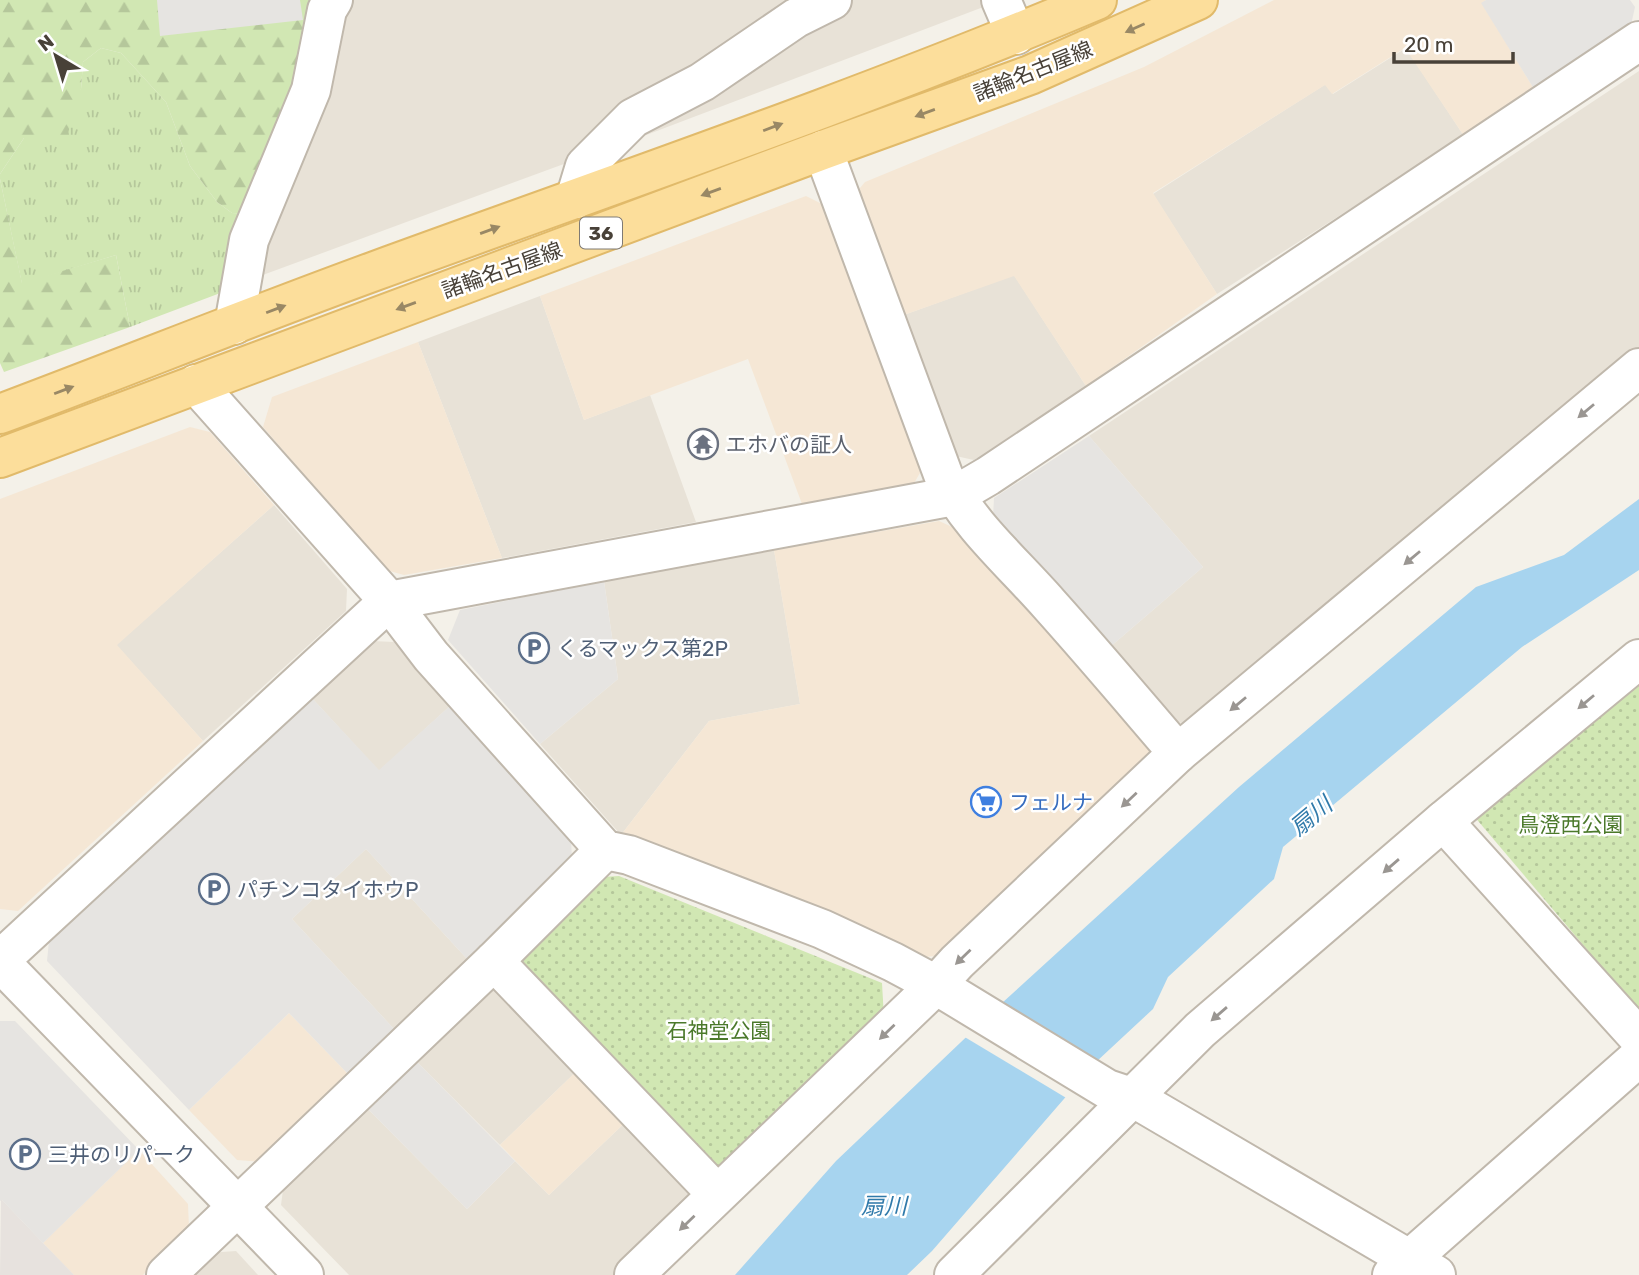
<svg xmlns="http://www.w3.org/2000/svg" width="1639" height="1275" font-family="Rubik,'Noto Sans JP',sans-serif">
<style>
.residential{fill:#e8e2d7}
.commercial{fill:#f5e7d5}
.industrial{fill:#e7e2de}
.grass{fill:url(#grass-tufts)}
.forest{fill:url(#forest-firs)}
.park{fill:url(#park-dots)}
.parking{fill:#e6e4e1}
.water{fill:#a7d4ef}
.pier{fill:#f4f1e9}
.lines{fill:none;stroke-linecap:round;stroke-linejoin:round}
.minor-casing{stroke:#c0b8ac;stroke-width:42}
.tertiary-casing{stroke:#c0b8ac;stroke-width:42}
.primary-casing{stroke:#e1ba6a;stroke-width:42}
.minor{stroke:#fff;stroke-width:38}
.tertiary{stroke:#fff;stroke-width:38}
.primary{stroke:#fcde9b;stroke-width:38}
.oneway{fill:#998865}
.oneway2{fill:#9a9692}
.labels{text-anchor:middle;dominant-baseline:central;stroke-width:5;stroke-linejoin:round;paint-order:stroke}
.shield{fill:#fff;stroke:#7f7a74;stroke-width:2}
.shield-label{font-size:19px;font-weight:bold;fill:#484138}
.street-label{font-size:21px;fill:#484138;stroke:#fff}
.worship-label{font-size:21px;fill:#5b616d;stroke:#fff;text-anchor:start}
.service-label{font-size:21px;fill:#4e5e75;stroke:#fff;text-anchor:start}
.shop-label{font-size:21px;fill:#366cbe;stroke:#fff;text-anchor:start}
.park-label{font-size:21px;fill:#4b792b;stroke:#fff}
.water-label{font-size:23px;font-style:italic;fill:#307aaa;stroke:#fff}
</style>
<defs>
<pattern id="grass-tufts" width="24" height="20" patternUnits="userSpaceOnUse" patternTransform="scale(1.75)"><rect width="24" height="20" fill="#d1e7b3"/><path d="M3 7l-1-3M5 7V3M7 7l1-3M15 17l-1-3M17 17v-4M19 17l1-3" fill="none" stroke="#b5c79b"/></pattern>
<pattern id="forest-firs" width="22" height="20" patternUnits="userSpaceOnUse" patternTransform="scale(1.75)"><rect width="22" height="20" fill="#d1e7b3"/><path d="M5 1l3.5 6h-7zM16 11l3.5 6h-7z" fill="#b5c79b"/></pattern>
<pattern id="park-dots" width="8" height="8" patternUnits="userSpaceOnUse" patternTransform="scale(1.75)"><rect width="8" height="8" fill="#d1e7b3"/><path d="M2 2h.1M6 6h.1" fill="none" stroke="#b5c79b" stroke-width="1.8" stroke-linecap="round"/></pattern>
</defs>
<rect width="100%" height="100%" fill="#f4f1e9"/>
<g class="residential">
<path d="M340,0H824L572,161L252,279Z"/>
<path d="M839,0H983L986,6L612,148Z"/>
<path d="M1406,48L1464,136L1217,294L1153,194L1326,84L1333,94Z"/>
<path d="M1639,71V352L1193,724L1175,722L1110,647L1203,567L1089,436Z"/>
<path d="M1014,275L1086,386L974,460L951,455L901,316Z"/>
<path d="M540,296L584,420L650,395L696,522L502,558L418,342Z"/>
<path d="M274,505L347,589L346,611L203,741L116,645Z"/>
<path d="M774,550L800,704L709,721L621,835L540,744L618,679L604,581Z"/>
<path d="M372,641L394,642L451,705L379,771L311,697Z"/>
<path d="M366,849L468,960L395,1030L292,919Z"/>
<path d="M486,987H507L582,1066L500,1145L413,1058Z"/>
<path d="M364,1105L467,1209L515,1161L549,1195L632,1116L695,1182L694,1204L619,1275H349L281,1205L284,1182Z"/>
<path d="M236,1251L258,1275H186L208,1253Z"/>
</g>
<g class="commercial">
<path d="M1274,0H1486L1482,3L1534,89L1464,136L1405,48L1332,94L1325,85L1153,193L1217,294L1086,386L1014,276L901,316L855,194L865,182L1144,67Z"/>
<path d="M806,196L826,206L924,466L913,485L802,504L748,359L584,420L540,296Z"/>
<path d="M418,342L502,558L404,575L386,570L263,427L272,397Z"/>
<path d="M190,427L210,432L274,505L117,645L203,741L18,911L0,909V499Z"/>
<path d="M939,521L959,530L1150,745L1148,765L947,955L924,957L621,835L709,721L800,704L774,550Z"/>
<path d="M289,1013L349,1075L261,1162L237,1160L189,1110Z"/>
<path d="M582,1066L632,1116L549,1195L500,1145Z"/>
<path d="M139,1150L188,1204L189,1228L143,1275H74L43,1243Z"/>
</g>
<path class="industrial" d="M1,1199L43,1243L74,1275H0Z"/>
<path class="grass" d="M101,48L121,53L166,102L190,166L217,202L232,213L252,214L231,289L130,327L116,255L22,284L0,179V174L24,138L81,89L83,62Z"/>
<g class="forest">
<path d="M0,0H325L252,214L232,213L217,202L190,166L166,102L121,53L101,48L83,62L81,89L66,140L24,138L0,174Z"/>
<path d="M0,179L22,283L116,255L130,327L4,372L0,363Z"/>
</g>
<g class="park">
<path d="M1639,678V1011L1473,815Z"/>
<path d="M619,876L882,983L884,1018L729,1169L707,1171L518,974L519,953L602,877Z"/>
</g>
<g class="parking">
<path d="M157,0H300L303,20L160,36Z"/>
<path d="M1486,0H1630L1635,7L1631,25L1534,89L1481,3Z"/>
<path d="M1089,436L1203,567L1110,647L993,517L994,498Z"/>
<path d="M604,581L618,679L540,744L448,640L460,610Z"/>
<path d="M311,697L379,770L451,705L571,839L572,860L468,960L366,849L292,919L395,1030L349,1075L289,1013L189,1110L47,961L49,941Z"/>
<path d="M0,1021H15L139,1150L43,1243L2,1200L0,1201Z"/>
<path d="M413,1058L515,1161L467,1209L364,1105Z"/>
</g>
<path class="water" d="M1639,499V570L1522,647L1283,847L1274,879L1168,977L1153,1009L1096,1062L932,1251L907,1275H735L836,1161L1002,1003L1239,787L1476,587L1564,555Z"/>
<path class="pier" d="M998,1002L1100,1063L1068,1099L963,1036Z"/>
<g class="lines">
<g class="minor-casing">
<g id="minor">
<path d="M1001,0L1016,35"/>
<path d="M823,150L944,477C970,526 1013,563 1049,604C1093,653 1135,703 1178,753"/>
<path d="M575,199L585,166L633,118L702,82L796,18L832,0"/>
<path d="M234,325L249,240L311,90L327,10L333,0"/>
<path d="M389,601L954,496L988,476L1639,41"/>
<path d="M1443,821L1639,1038"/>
<path d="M494,961L717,1194"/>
<path d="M166,1275L494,961L605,850"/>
<path d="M634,1275L936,985L957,962L1178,753L1639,368"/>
<path d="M954,1275L1200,1030L1443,821L1639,659"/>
<path d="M1392,1275L1639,1057"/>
</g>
</g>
<g class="tertiary-casing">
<g id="tertiary">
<path d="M196,384L389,601L431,656L605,850L629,855L822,929L893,962L936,985L1107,1089L1134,1098L1436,1275"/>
<path d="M0,960L389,601"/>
<path d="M0,962L304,1275"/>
</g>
</g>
<g class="primary-casing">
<g id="primary">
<path d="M0,414C125,367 249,317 375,271C616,183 860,100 1097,0"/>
<path d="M0,458L823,150L1030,75L1198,0"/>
</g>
</g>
<use href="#minor" class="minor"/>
<use href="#tertiary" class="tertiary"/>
<use href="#primary" class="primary"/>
</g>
<defs><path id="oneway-solid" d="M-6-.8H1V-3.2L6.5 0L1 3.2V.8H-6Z" transform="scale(1.75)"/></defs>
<g class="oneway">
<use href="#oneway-solid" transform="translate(1135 28) rotate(156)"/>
<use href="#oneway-solid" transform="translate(925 113) rotate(160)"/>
<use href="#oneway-solid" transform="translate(773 127) rotate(-21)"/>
<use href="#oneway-solid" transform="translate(711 192) rotate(160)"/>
<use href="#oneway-solid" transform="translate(490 230) rotate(-20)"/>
<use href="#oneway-solid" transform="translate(406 306) rotate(160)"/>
<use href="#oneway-solid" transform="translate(276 309) rotate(-21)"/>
<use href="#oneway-solid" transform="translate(64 390) rotate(-21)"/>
</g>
<g class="oneway2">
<use href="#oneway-solid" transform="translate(1586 411) rotate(140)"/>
<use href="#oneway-solid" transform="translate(1412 558) rotate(140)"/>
<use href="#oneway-solid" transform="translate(1586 702) rotate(140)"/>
<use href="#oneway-solid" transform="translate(1238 704) rotate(140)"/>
<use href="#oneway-solid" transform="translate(1129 800) rotate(137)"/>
<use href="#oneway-solid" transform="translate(1391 866) rotate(139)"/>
<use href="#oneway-solid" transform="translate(963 957) rotate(136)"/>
<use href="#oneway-solid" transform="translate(1219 1014) rotate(139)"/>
<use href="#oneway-solid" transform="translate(887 1032) rotate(136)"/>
<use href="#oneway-solid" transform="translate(687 1223) rotate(136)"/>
</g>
<defs>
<g id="temple-ring" transform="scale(1.575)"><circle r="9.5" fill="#fff" stroke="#6b7280" stroke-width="1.5"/><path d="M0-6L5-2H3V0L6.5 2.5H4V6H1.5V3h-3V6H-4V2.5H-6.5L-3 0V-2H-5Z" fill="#6b7280"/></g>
<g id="parking-ring" transform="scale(1.575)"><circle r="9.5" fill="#fff" stroke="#5c6f8a" stroke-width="1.5"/><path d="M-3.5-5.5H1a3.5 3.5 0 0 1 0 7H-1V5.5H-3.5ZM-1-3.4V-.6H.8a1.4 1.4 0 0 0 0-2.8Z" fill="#5c6f8a"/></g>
<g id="supermarket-ring" transform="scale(1.575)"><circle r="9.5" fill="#fff" stroke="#3f7fe0" stroke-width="1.5"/><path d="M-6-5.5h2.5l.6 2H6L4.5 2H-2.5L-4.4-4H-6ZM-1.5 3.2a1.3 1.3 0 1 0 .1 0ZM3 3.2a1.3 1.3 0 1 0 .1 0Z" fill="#3f7fe0"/></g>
</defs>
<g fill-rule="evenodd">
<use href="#temple-ring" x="703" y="444"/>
<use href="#parking-ring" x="534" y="648"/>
<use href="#supermarket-ring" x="986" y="802"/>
<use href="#parking-ring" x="214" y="889"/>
<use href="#parking-ring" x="25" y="1154"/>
</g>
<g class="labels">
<rect class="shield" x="580" y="217.5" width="42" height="31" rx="5"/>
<g class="shield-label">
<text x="601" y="233">36</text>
</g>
<g class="street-label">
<text transform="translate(1033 71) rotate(-22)">諸輪名古屋線</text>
<text transform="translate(502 270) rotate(-20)">諸輪名古屋線</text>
</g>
<g class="worship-label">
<text x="726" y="444">エホバの証人</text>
</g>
<g class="service-label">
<text x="557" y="648">くるマックス第2P</text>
<text x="237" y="889">パチンコタイホウP</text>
<text x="48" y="1154">三井のリパーク</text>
</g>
<g class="shop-label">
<text x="1009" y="802">フェルナ</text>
</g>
<g class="park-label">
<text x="1571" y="824">鳥澄西公園</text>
<text x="719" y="1030">石神堂公園</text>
</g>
<g class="water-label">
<text transform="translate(1311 816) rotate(-40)">扇川</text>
<text x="884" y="1206">扇川</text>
</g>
</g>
<g transform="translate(56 56) rotate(322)" stroke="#ffffff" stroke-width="5" paint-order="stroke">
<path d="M0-5L12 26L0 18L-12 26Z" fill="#484138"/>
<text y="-10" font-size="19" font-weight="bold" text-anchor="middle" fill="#484138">N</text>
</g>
<path d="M1394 52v10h119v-10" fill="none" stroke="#484138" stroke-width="3.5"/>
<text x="1404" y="52" font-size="21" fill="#484138" stroke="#ffffff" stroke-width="5" paint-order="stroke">20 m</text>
</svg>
